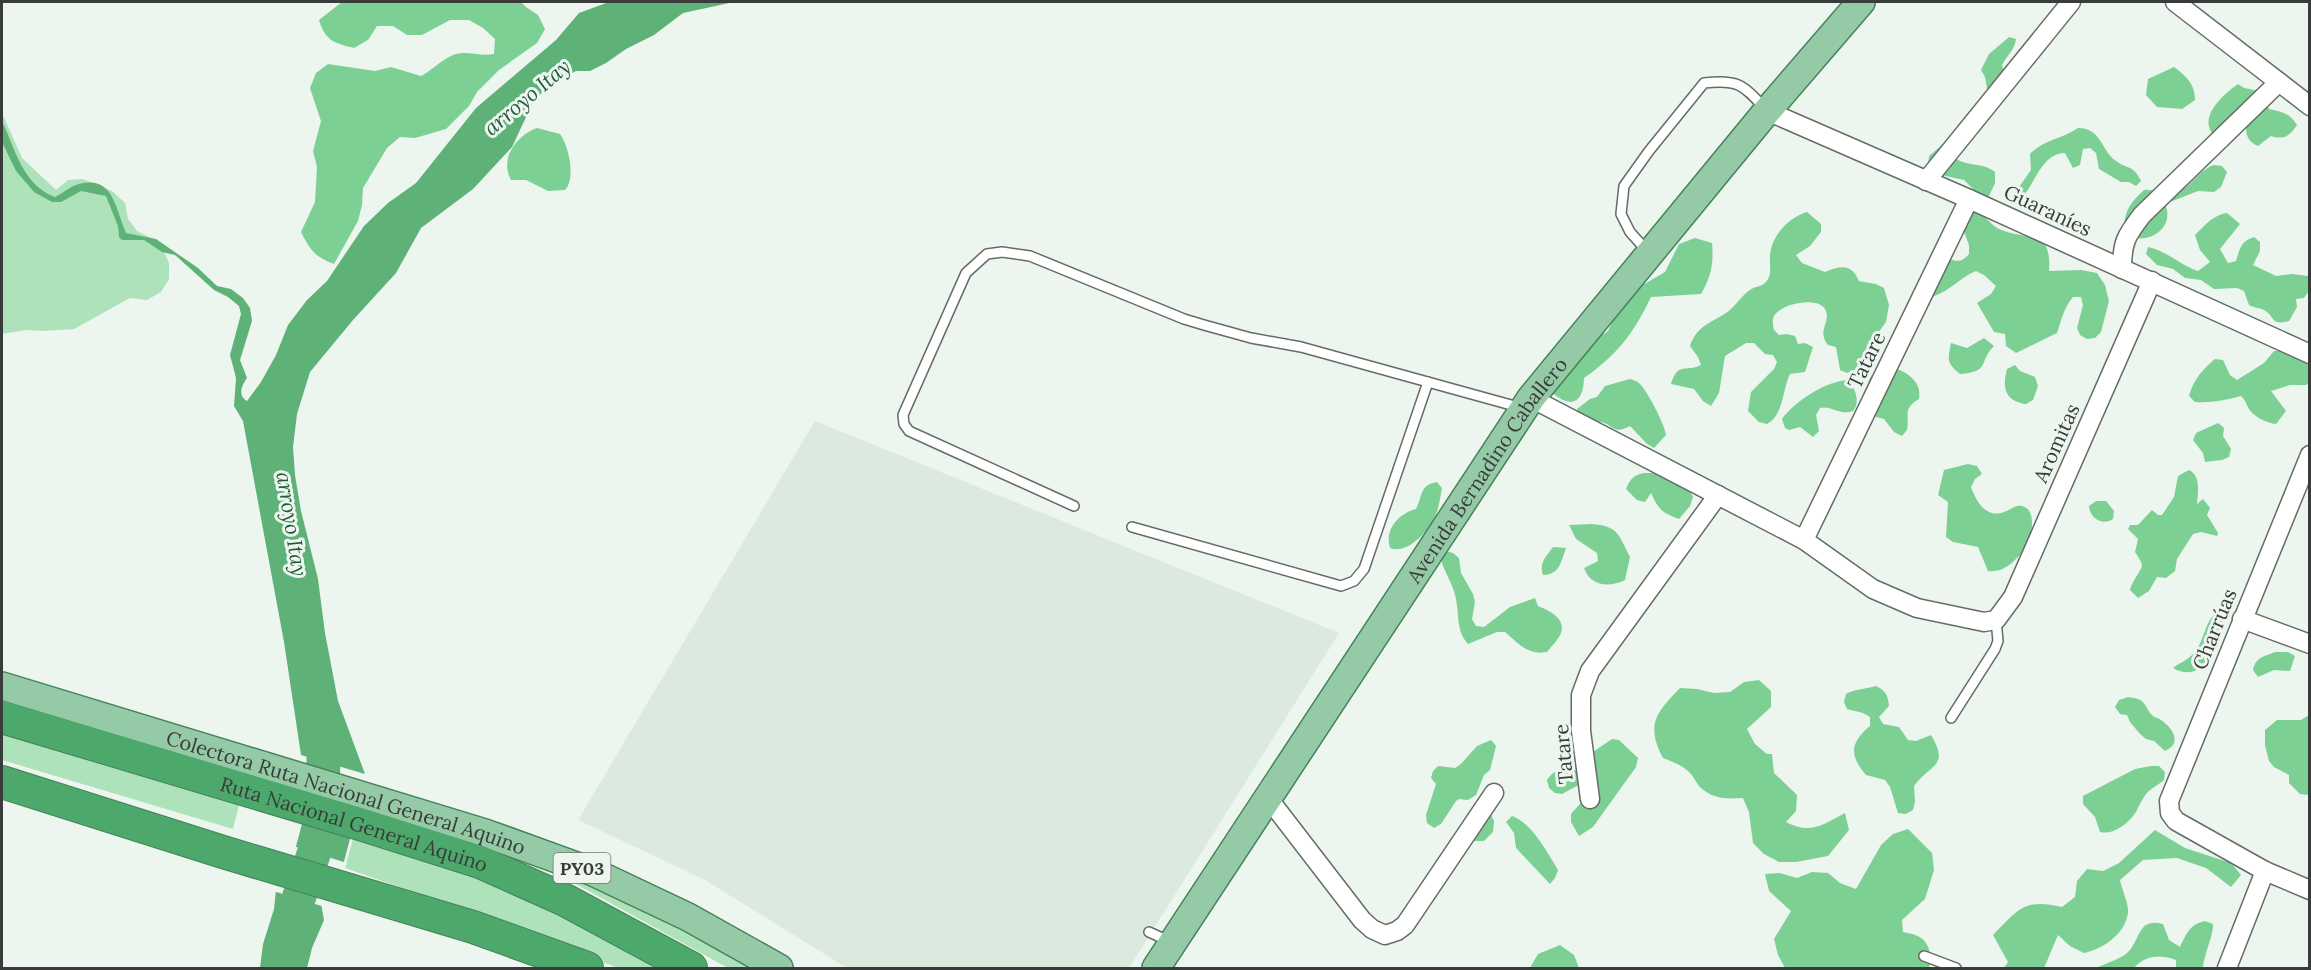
<svg xmlns="http://www.w3.org/2000/svg" width="2311" height="970" font-family="Lora,serif">
<style>
.built{fill:#dce9df}
.green{fill:#ade2ba}
.forest{fill:#7cd094}
.water{fill:#5eb278}
.pier{fill:#edf5ef}
.lines{fill:none;stroke-linecap:round;stroke-linejoin:round}
.river{stroke:#5eb278;stroke-width:34}
.service-casing{stroke:#656c66;stroke-width:12}
.minor-casing{stroke:#656c66;stroke-width:21}
.primary-casing{stroke:#45825a;stroke-width:30}
.motorway-casing{stroke:#45825a;stroke-width:34}
.service{stroke:#fff;stroke-width:9}
.minor{stroke:#fff;stroke-width:18}
.primary{stroke:#94cba6;stroke-width:27}
.motorway{stroke:#4ca86b;stroke-width:32}
.labels{text-anchor:middle;dominant-baseline:central;stroke-width:6;stroke-linejoin:round;paint-order:stroke}
.shield{fill:#edf5ef;stroke:#6f7470;stroke-width:1.5}
.shield-label{font-size:18px;font-weight:bold;fill:#393c3a}
.street-label{font-size:20px;fill:#393c3a;stroke:#edf5ef}
.water-label{font-size:21px;font-style:italic;fill:#215d36;stroke:#edf5ef}
</style>
<rect width="100%" height="100%" fill="#edf5ef"/>
<path class="built" d="M815,421L1339,633L1129,968H847L705,880L578,820Z"/>
<g class="green">
<path d="M2,113L22,158L56,190L68,180L83,179L112,191L125,203L128,219L137,231L151,238L163,249L169,263V279L161,292L147,300L130,298L74,329L42,331L26,330L2,334Z"/>
<path d="M2,729L240,801L233,829L2,760Z"/>
<path d="M354,835L525,894L668,968H618L448,904L345,868Z"/>
<path d="M528,861L595,888L728,953L753,968H728L576,884Z"/>
</g>
<g class="forest">
<path d="M342,2H521L526,7L538,15L545,29L537,43L499,70L477,92L469,106L446,129L415,138L400,137L387,148L363,188L362,205L358,221L334,264C315,257 310,250 301,232L315,202L317,167L313,151L321,121L310,88L316,73L328,64L375,71L391,67L421,76C435,69 448,52 464,53C475,53 482,56 494,54L495,39L483,28L469,20H450L422,35H407L393,26H377L368,40L354,48C333,43 325,40 319,20Z"/>
<path d="M2009,37L2016,39C2015,50 2007,55 2002,65L2004,72L1988,94L1985,77L1981,70L1989,54Z"/>
<path d="M2174,67C2186,76 2195,84 2195,100L2182,109L2157,107L2146,95L2148,79Z"/>
<path d="M2238,84L2244,88L2260,91L2269,109C2282,112 2290,113 2297,125C2290,136 2284,140 2271,136L2258,146C2249,142 2246,137 2246,127L2234,136L2218,139C2194,121 2221,96 2238,84Z"/>
<path d="M1970,121L1955,158C1967,167 1983,162 1995,172V183L1988,198L1980,196L1964,180L1941,175L1928,165L1929,156Z"/>
<path d="M537,128L560,134C569,146 576,179 565,190L548,191L526,180H511C499,158 517,135 537,128Z"/>
<path d="M2078,128C2102,128 2101,151 2116,161C2128,170 2133,164 2141,181L2136,186L2129,182H2121L2099,169L2096,153L2090,148L2083,149L2080,165L2073,168L2065,153C2041,153 2034,187 2020,200L2012,197L2031,170L2030,154C2043,140 2062,139 2078,128Z"/>
<path d="M2214,165L2222,166L2227,172L2221,187L2214,192L2198,191L2165,204C2174,224 2156,241 2136,238L2124,226C2125,209 2132,201 2144,190C2154,189 2164,194 2174,193C2190,190 2198,170 2214,165Z"/>
<path d="M1973,210C1984,213 1989,224 1999,229C2028,242 2052,227 2049,271L2081,270L2097,273L2105,285L2109,301L2101,332L2095,338L2087,339L2080,335L2077,328L2083,305L2081,297H2073C2064,307 2061,321 2057,333L2016,353L2006,346L2005,334L1994,332L1977,303L1991,294L1996,286L1984,275L1976,271C1959,278 1946,295 1927,298L1949,259C1958,262 1962,262 1969,254V245L1963,229Z"/>
<path d="M1807,212L1821,224V232L1810,246L1796,255L1802,263L1825,272C1841,266 1851,263 1859,281L1876,284L1884,288L1889,305L1886,322L1871,343L1862,367L1847,373L1840,370L1836,347L1828,345C1816,331 1832,321 1825,309C1817,296 1780,304 1774,316C1772,321 1773,325 1774,330L1779,335L1787,334L1795,336L1798,344L1805,343L1813,347L1805,372L1790,374C1782,390 1784,415 1767,424L1759,422L1748,411L1751,392L1774,369L1777,362L1773,355L1765,354L1754,343H1746L1725,356L1719,393L1711,406L1703,401L1694,389L1671,384C1678,361 1685,373 1701,365L1698,357L1690,346C1697,324 1715,322 1730,310C1737,304 1742,295 1750,290C1755,286 1762,287 1766,282C1773,274 1769,265 1770,255C1772,235 1788,218 1807,212Z"/>
<path d="M2227,213L2240,224L2220,249L2228,263L2236,261C2240,248 2241,241 2254,237L2260,242V251L2253,265L2276,276L2292,274L2308,276L2309,291L2304,298L2296,299L2297,307L2289,321C2270,326 2276,317 2264,310C2260,308 2254,308 2249,305L2244,291L2237,288L2214,289L2201,280L2185,278L2173,269L2157,265L2146,254L2148,247C2167,251 2180,265 2198,271L2210,262L2200,250L2195,235C2205,225 2213,215 2227,213Z"/>
<path d="M1695,238L1712,243C1714,263 1711,277 1701,294L1651,297C1634,333 1617,355 1584,378C1583,410 1565,406 1547,388L1574,353L1608,331L1624,296L1665,272L1679,244Z"/>
<path d="M1984,338L1994,346C1977,363 1992,371 1960,374C1946,362 1948,360 1951,343L1967,348Z"/>
<path d="M2274,351H2282L2309,364V383L2306,385H2290L2271,391L2286,411L2276,424C2267,423 2254,417 2249,409C2246,404 2246,401 2241,396C2226,400 2211,403 2195,402L2189,396C2193,380 2203,369 2215,359L2223,360L2230,375L2237,380L2264,363Z"/>
<path d="M2015,365L2020,371L2035,377L2038,386L2033,400L2026,404C2005,401 2002,388 2007,369Z"/>
<path d="M1887,367C1903,368 1923,381 1919,399C1902,409 1910,414 1907,430L1902,436L1894,432L1884,419L1872,416C1869,402 1863,387 1872,375L1884,371Z"/>
<path d="M1630,379C1633,380 1637,381 1639,383C1647,390 1665,425 1666,435L1654,448L1647,444L1630,426C1613,435 1614,425 1601,422C1597,421 1589,423 1585,424L1579,417L1577,409L1590,399L1597,397L1605,386Z"/>
<path d="M1848,380C1855,388 1861,402 1853,411C1840,416 1831,405 1820,408L1816,415L1819,431L1813,437L1800,427L1789,430L1785,428L1782,419C1795,401 1826,381 1848,380Z"/>
<path d="M2218,423L2224,428L2223,436L2231,449L2229,457L2222,460L2205,462L2203,453L2193,440L2196,433Z"/>
<path d="M1968,464L1977,466L1982,474L1975,479L1971,487C1976,501 1986,519 2004,512C2010,510 2015,505 2022,506C2039,510 2031,542 2023,552C2020,555 2016,559 2013,562C2004,569 1999,572 1988,571L1978,547L1953,542L1946,537L1948,502L1938,495L1944,470Z"/>
<path d="M2189,470C2201,476 2198,492 2197,504L2203,499L2210,508L2207,515L2218,533L2217,536L2201,532L2193,534L2177,559L2175,571L2166,578L2157,577L2149,591L2138,598L2130,590C2132,581 2141,571 2142,566C2142,562 2137,555 2135,552L2138,539L2128,529L2130,525H2138L2152,510L2158,515H2162L2174,497L2178,476Z"/>
<path d="M1644,473C1652,473 1661,472 1668,477C1676,482 1679,488 1689,490L1693,497L1690,506L1679,519C1661,512 1659,510 1651,493L1645,502L1637,500L1626,489C1630,479 1634,475 1644,473Z"/>
<path d="M1437,482L1442,488C1440,498 1439,508 1435,517C1428,531 1408,555 1390,548C1384,530 1399,513 1416,509C1423,496 1419,485 1437,482Z"/>
<path d="M2096,501H2106L2114,511L2113,519C2103,526 2090,519 2089,506Z"/>
<path d="M1591,524C1619,526 1618,534 1630,557L1625,580C1609,588 1590,586 1584,568L1598,561L1597,553L1576,539L1569,525Z"/>
<path d="M1553,547L1566,548C1561,561 1560,575 1543,575C1539,562 1546,557 1553,547Z"/>
<path d="M1446,551L1453,553L1459,558L1461,573L1473,594L1475,602L1472,619L1476,626L1484,627L1510,607L1535,598L1538,606C1548,610 1566,618 1561,633C1559,639 1551,647 1547,652C1528,656 1518,643 1505,632H1497L1468,644C1455,630 1460,612 1455,595C1452,582 1444,572 1441,559Z"/>
<path d="M2217,612L2224,616C2218,639 2206,687 2173,668C2179,663 2188,660 2193,654C2205,642 2204,621 2217,612Z"/>
<path d="M2275,652H2288L2295,656L2290,671L2274,670L2258,677L2253,670C2256,656 2264,657 2275,652Z"/>
<path d="M1759,680L1771,691V707L1747,729L1755,744L1767,754H1772L1774,773L1797,795L1796,811L1786,822C1811,835 1822,825 1845,813L1849,830L1828,856L1796,862H1779L1764,854L1753,843L1749,812L1743,798C1726,799 1712,799 1699,786C1696,782 1694,778 1691,774C1684,766 1673,762 1663,758C1645,724 1657,712 1680,688L1697,689L1714,693L1730,692L1744,682Z"/>
<path d="M1876,686C1886,691 1888,695 1889,706L1879,717L1883,724L1899,727L1908,740L1916,741L1931,735C1950,767 1931,763 1914,786L1915,802L1913,810L1906,814L1898,813L1890,787L1885,780L1866,775C1849,755 1850,743 1870,726V717L1863,713L1847,709L1844,702L1846,694C1855,689 1866,689 1876,686Z"/>
<path d="M2128,697C2148,699 2143,706 2153,716C2155,718 2159,718 2161,720C2174,729 2182,744 2165,751L2154,741L2146,739L2140,734L2130,722L2127,715L2120,714L2115,707L2119,700Z"/>
<path d="M2309,715L2310,794L2309,795L2300,794L2289,783V775L2274,767L2269,761L2265,745V730L2277,720H2301Z"/>
<path d="M1612,739L1619,740L1638,758L1636,767L1593,827L1579,836L1571,822V814L1586,797L1584,788L1577,786L1562,794L1555,793L1549,788L1547,780C1559,763 1566,773 1584,770V758Z"/>
<path d="M1491,740L1496,746L1490,770L1484,775L1476,795L1468,800L1459,799L1456,801L1441,824L1434,828L1427,823L1426,815L1436,784L1431,778L1433,771L1438,766L1455,768L1461,764L1477,746Z"/>
<path d="M2151,766H2159L2165,772L2164,780C2160,784 2153,787 2149,791C2141,798 2139,809 2133,816C2125,826 2112,835 2100,832L2095,817L2083,804V796L2135,769Z"/>
<path d="M1490,813L1494,821L1493,832L1484,841H1474L1469,835Z"/>
<path d="M1512,816C1532,823 1547,852 1558,870L1555,878L1550,884L1516,848L1514,833L1506,822Z"/>
<path d="M1908,829L1932,853L1934,870L1925,899L1902,920L1903,932C1924,936 1928,940 1932,962L1928,968H1785L1778,955L1774,939L1791,911L1769,891L1765,874L1780,873L1797,878L1812,872L1828,873L1840,883L1856,889L1881,845L1893,834Z"/>
<path d="M2155,830L2185,848L2231,863L2241,875L2231,887L2206,868L2177,858L2143,860L2120,880C2122,890 2129,904 2128,913C2125,935 2102,949 2084,953L2070,946L2058,935L2044,968H2004L2008,962L1993,935C2019,909 2024,898 2062,907L2075,897L2077,881L2087,869L2103,871L2119,863Z"/>
<path d="M2205,921L2213,924C2214,934 2204,954 2203,968H2176V960C2161,954 2145,955 2134,968H2097C2107,962 2123,959 2130,950C2141,936 2139,918 2163,924L2169,940L2180,947C2186,934 2190,924 2205,921Z"/>
<path d="M1560,945L1574,955L1579,968H1530L1538,954Z"/>
</g>
<g class="water">
<path d="M609,2H734L683,13L654,35L626,49L606,63L590,71H576L552,84L534,100L512,147L473,189L421,228L396,273L353,320L310,372L297,414L293,447L295,475L301,511L318,579L325,633L338,701L365,774L301,755L284,642L243,421L234,406L236,378L230,355L241,314L239,306L228,297L214,290L175,255L162,252L144,240H122L119,237L118,226L106,196L81,191L61,202H52L34,192L16,171L2,142V121C15,148 22,185 55,197C62,194 68,188 76,185C113,173 115,207 126,233L156,239L198,268L217,286L231,289L243,298L250,308L252,321L240,360L247,378C242,385 237,395 247,401L261,382L276,355L288,325L307,300L327,281L364,226L388,203L416,183L476,108L556,40L579,13Z"/>
<path d="M303,820L351,835L342,869L294,854Z"/>
<path d="M276,890L321,904L324,920L312,948L307,968H260L263,944L274,909Z"/>
</g>
<g class="pier">
<path d="M152,715L244,742L246,746L244,748L150,721Z"/>
<path d="M293,846L347,863L344,870L341,872L293,856L291,854Z"/>
<path d="M277,888L322,902L325,907L273,891Z"/>
</g>
<g class="lines">
<path class="river" d="M279,968L287,933L321,832L325,716"/>
<g class="service-casing">
<g id="service">
<path d="M1648,252L1630,232L1621,214L1624,186L1649,151L1704,83C1737,79 1743,84 1765,109"/>
<path d="M1074,506L909,431L904,424L903,415L966,273L987,254L1002,252L1030,256L1184,319L1204,325L1251,338L1301,347L1522,408"/>
<path d="M1132,527L1341,586L1354,581L1364,569L1428,382"/>
<path d="M1951,718L1995,649L1998,641L1996,620"/>
<path d="M1149,932L1171,942"/>
<path d="M1924,956L1956,968"/>
</g>
</g>
<g class="minor-casing">
<g id="minor">
<path d="M2175,2L2310,106"/>
<path d="M1767,111L1969,199L2310,354"/>
<path d="M1926,181L2071,2"/>
<path d="M2122,269C2122,242 2126,236 2142,215L2279,82"/>
<path d="M1531,398L1804,540L1873,589L1917,608L1984,622L1996,620L2013,597L2152,281"/>
<path d="M2310,455L2169,801L2170,813L2176,821L2265,871L2310,890"/>
<path d="M1804,540L1969,199"/>
<path d="M2242,619L2310,644"/>
<path d="M1268,798L1362,920L1372,929L1385,935L1397,931L1405,925L1494,793"/>
<path d="M1590,799L1581,731V695L1590,671L1718,495"/>
<path d="M2227,968L2265,871"/>
</g>
</g>
<g class="primary-casing">
<g id="primary">
<path id="s1" d="M2,686L485,833L593,872L688,917L779,968"/>
<path id="s2" d="M1156,968L1531,398L1767,111L1861,2"/>
</g>
</g>
<g class="motorway-casing">
<g id="motorway">
<path id="s3" d="M2,717L363,825L480,862L565,900L691,968"/>
<path d="M2,782L223,852L473,927L587,968"/>
</g>
</g>
<use href="#service" class="service"/>
<use href="#minor" class="minor"/>
<use href="#primary" class="primary"/>
<use href="#motorway" class="motorway"/>
</g>
<g class="labels">
<rect class="shield" x="553.5" y="853" width="57" height="30" rx="4.5"/>
<g class="shield-label">
<text x="582" y="868">PY03</text>
</g>
<g class="street-label">
<text transform="translate(2048 210) rotate(25)">Guaraníes</text>
<text transform="translate(1866 360) rotate(-64)">Tatare</text>
<text transform="translate(2056 443) rotate(-66)">Aromitas</text>
<text stroke="none"><textPath href="#s2" startOffset="598">Avenida Bernadino Caballero</textPath></text>
<text transform="translate(2214 629) rotate(-68)">Charrúas</text>
<text transform="translate(1563 754) rotate(-95)">Tatare</text>
<text stroke="none"><textPath href="#s1" startOffset="360">Colectora Ruta Nacional General Aquino</textPath></text>
<text stroke="none"><textPath href="#s3" startOffset="368">Ruta Nacional General Aquino</textPath></text>
</g>
<g class="water-label">
<text transform="translate(527 97) rotate(-40)">arroyo Itay</text>
<text transform="translate(292 524) rotate(81)">arroyo Itay</text>
</g>
</g>
<rect width="2311" height="970" fill="none" stroke="#393c3a" stroke-width="6"/>
</svg>
